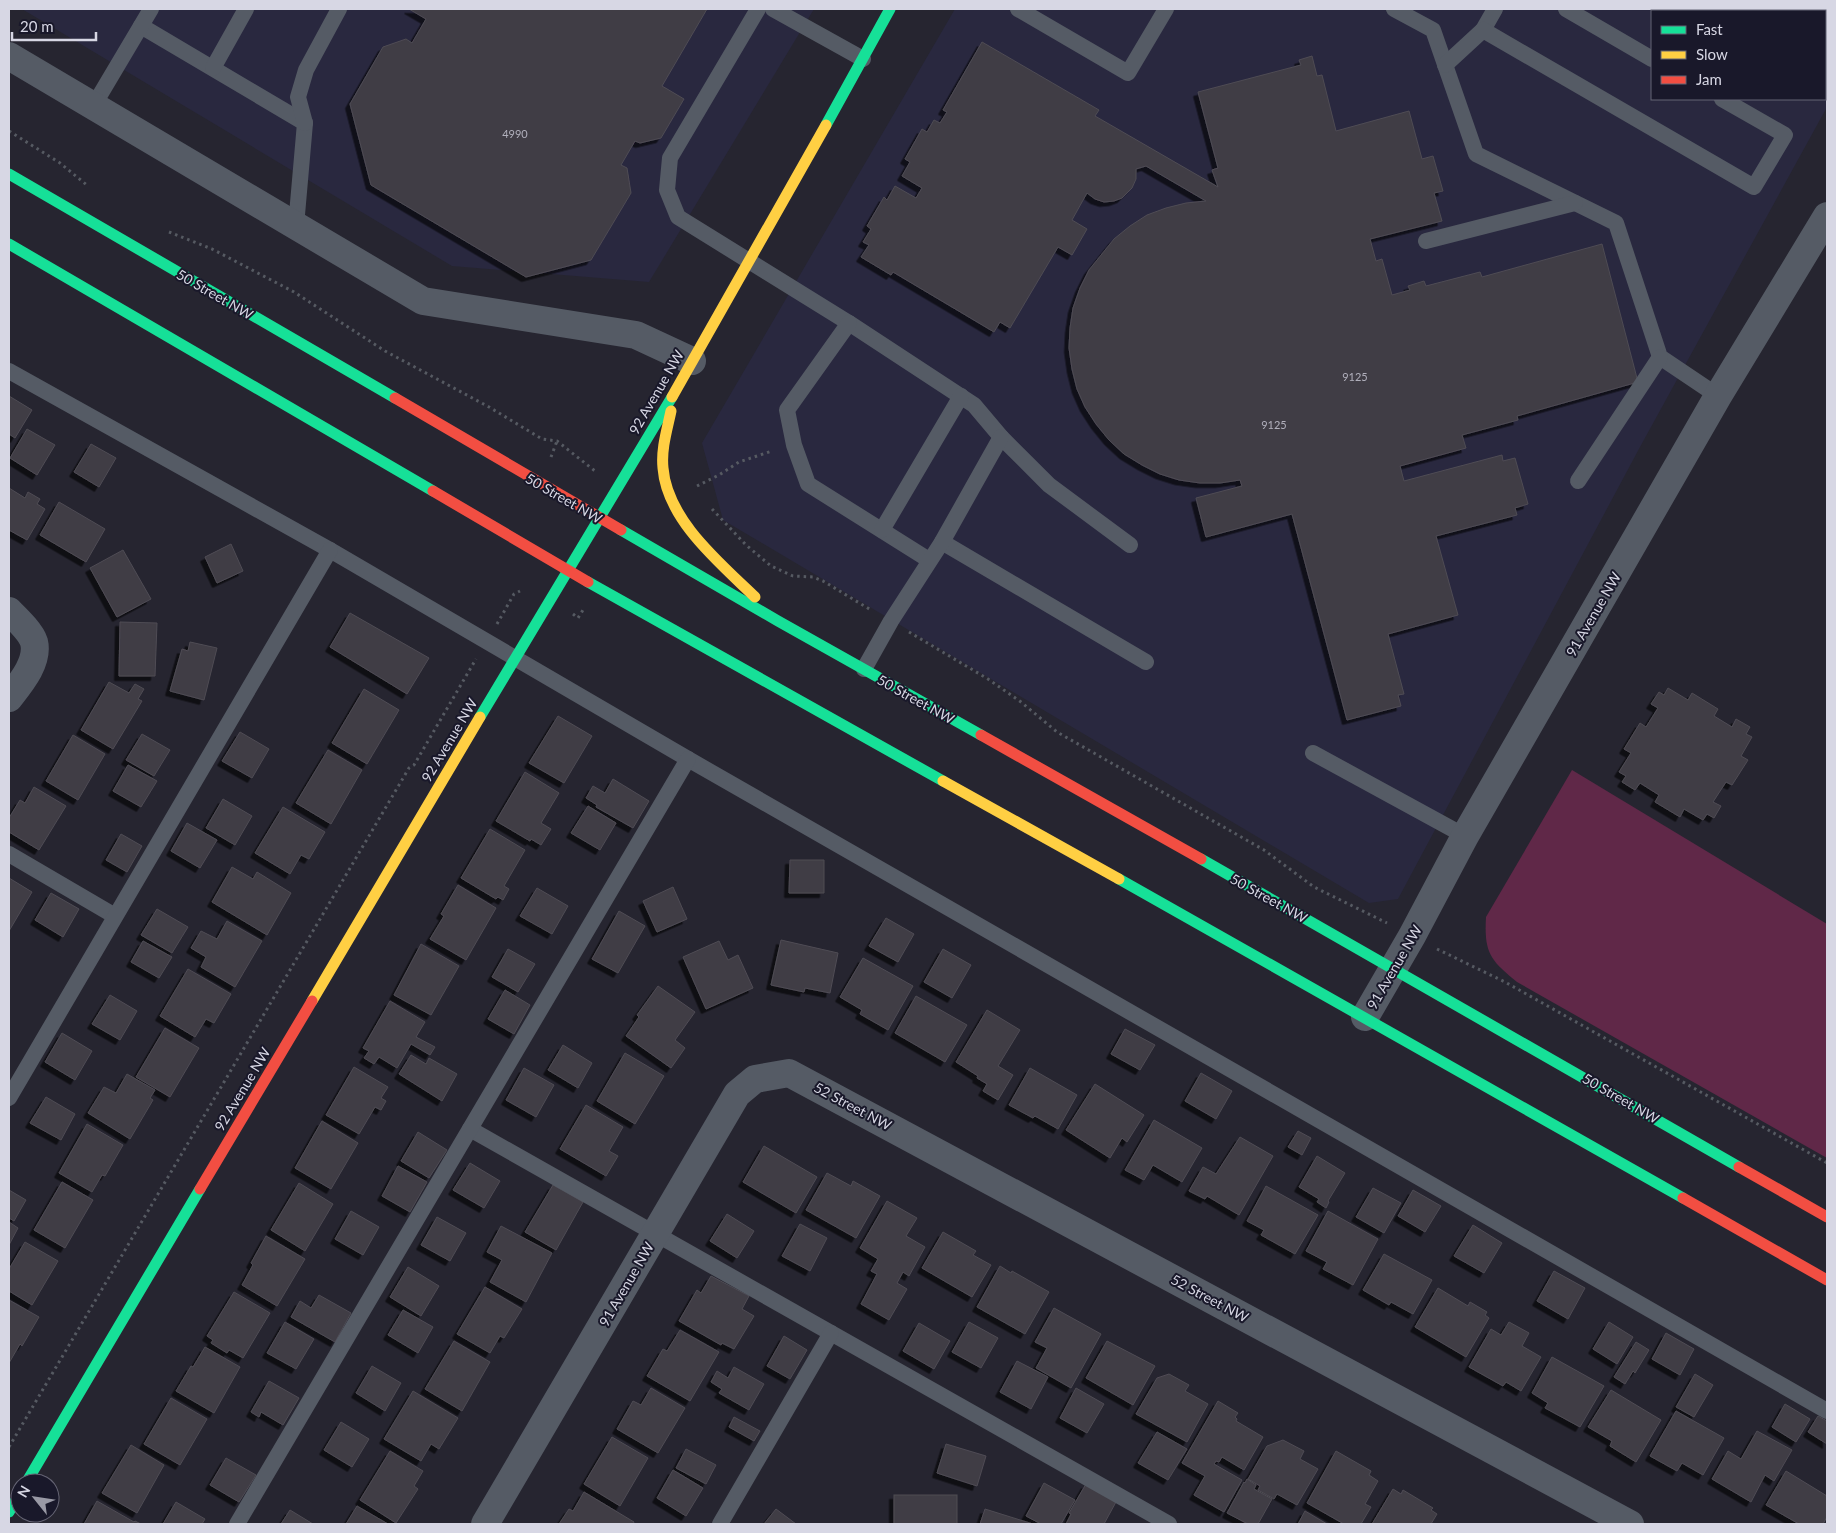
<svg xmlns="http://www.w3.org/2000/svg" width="1836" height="1533" font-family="Lato,sans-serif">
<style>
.built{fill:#29283f;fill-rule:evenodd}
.green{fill:#602848}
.building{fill:#3f3c45;stroke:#4f4c54;filter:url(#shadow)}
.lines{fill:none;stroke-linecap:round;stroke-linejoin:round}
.path{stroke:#565a62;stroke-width:3;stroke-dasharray:2.5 4;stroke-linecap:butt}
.lane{stroke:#555b65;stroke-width:16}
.street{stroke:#555b65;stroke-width:28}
.fast{stroke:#16e098;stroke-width:11}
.slow{stroke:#ffcf43;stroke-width:11}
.jam{stroke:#f24e42;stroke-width:11}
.labels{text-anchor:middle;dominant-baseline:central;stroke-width:4;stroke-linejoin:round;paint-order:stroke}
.number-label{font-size:11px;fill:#b1b0bc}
.street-label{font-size:14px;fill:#d7d7e4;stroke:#19182a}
</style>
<defs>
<filter id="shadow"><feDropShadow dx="-4.5" dy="4.5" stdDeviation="0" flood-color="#0009"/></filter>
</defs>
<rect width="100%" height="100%" fill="#262530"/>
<g class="built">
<path d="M22,9H814L649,282L452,266Z"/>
<path d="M955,9H1827V107L1640,447L1398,899L1369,903L723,520L702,443ZM1652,11H1825V99H1652Z"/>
</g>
<path class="green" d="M1572,770L1827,924V1158L1517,982C1490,960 1484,953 1486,917Z"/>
<g class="building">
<path d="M409,9H707L662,86L684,99L661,138L640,143L635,141L621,165L627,168L631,193L591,260L526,277L371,185L350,104L383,47L406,39L412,43L426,19Z"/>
<path d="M1728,9H1790L1788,11H1732Z"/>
<path d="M982,42L1099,110L1095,116L1218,187L1212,170L1218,168L1198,92L1301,65L1299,60L1312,56L1317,76L1322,75L1336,131L1409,111L1422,159L1433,156L1443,191L1434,193L1442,221L1370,239L1376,261L1382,259L1392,295L1410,290L1408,286L1424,281L1426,286L1480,272L1482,277L1602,244L1638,382L1517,416L1518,420L1462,435L1466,448L1400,466L1404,481L1502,455L1503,461L1515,458L1528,504L1515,508L1517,515L1436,536L1458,615L1388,634L1404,694L1398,695L1401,706L1347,720L1292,514L1206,537L1196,498L1242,486L1240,480L1220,483H1200L1179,480L1160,474L1142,465L1124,454L1109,440L1096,424L1085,407L1077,389L1072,369L1069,348L1070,328L1073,308L1080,288L1089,270L1114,239L1130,226L1147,215L1166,208L1186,203L1206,201L1146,166L1136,169V179L1132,188L1122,198L1114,201L1104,202L1095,199L1087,193L1072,220L1087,229L1072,255L1058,247L1010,328L1000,322L994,332L893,272L891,275L861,257L869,245L863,242L871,229L867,226L884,197L887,200L895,186L916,198L922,188L902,176L910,162L905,159L922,129L927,132L934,120L940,123L947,112L943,110Z"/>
<path d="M9,396L32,410L15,438L9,434Z"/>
<path d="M27,429L55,445L37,475L10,458Z"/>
<path d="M91,444L116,458L99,487L74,472Z"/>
<path d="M9,488L25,498L28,492L40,499L37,504L45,509L27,540L9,530Z"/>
<path d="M59,502L105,529L86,562L40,535Z"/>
<path d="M231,544L243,571L217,583L205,557Z"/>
<path d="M123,550L151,599L117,617L90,568Z"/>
<path d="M350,613L429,658L407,694L330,647Z"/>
<path d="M120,622L157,623L155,676H119Z"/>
<path d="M190,642L217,648L204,700L170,691L182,649L188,651Z"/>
<path d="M109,682L129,693L135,684L144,689L138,699L142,701L113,749L81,730Z"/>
<path d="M1668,688L1688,700L1692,693L1718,709L1714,716L1732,727L1736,719L1750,727L1746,734L1752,737L1741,756L1748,760L1732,785L1726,782L1713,802L1721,806L1714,818L1707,814L1703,820L1684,809L1680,817L1655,802L1659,795L1640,783L1635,790L1622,782L1626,776L1619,772L1631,753L1624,749L1640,723L1646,727L1658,708L1651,704L1659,692L1664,695Z"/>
<path d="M364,689L399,710L367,764L332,743Z"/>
<path d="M558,716L592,736L564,783L529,763Z"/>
<path d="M240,732L269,749L252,778L222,761Z"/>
<path d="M142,734L170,750L154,776L126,760Z"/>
<path d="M73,735L105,754L78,800L46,781Z"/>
<path d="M328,750L362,770L331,824L296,803Z"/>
<path d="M128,765L157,781L141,807L113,791Z"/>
<path d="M525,772L559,793L541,823L551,829L541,845L531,839L530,841L496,821Z"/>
<path d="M613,779L649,801L633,828L596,807L597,805L586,798L593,786L605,793Z"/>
<path d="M34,787L66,806L39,850L9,832V818L20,800L25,803Z"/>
<path d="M223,799L252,816L235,845L206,828Z"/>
<path d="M588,806L616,823L600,850L571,833Z"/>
<path d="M283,807L325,832L309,859L301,855L290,874L255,853Z"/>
<path d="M187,823L217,840L200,868L171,851Z"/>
<path d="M490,829L525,850L504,886L509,889L503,900L498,897L496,899L461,878Z"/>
<path d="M121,834L142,846L127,872L106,860Z"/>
<path d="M790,860H824V893H789Z"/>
<path d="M232,867L253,879L257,872L291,893L267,935L212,902Z"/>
<path d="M9,878L32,892L9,931Z"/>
<path d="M458,885L496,908L466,960L430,939L444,916L441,914Z"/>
<path d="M673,887L687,919L657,932L643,901Z"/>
<path d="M537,888L568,906L552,934L520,916Z"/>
<path d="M51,893L79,909L63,937L35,920Z"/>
<path d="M157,909L188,927L172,953L141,935Z"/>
<path d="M619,911L645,926L618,973L592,959Z"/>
<path d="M886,918L914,934L898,962L869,946Z"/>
<path d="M227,921L262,941L235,987L201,967L206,957L191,948L201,931L217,939Z"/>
<path d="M781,940L838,953L830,993L805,988L804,992L771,985Z"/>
<path d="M143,941L172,957L159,978L131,962Z"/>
<path d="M719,941L728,960L738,955L753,988L706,1009L683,957Z"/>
<path d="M421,944L459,966L431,1015L394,995Z"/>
<path d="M508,949L535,964L518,992L492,977Z"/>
<path d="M943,949L971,965L952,998L924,982Z"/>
<path d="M863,958L913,986L888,1030L860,1014L862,1010L840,997Z"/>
<path d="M188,969L231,994L214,1023L206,1019L195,1037L160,1016Z"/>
<path d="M658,986L695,1012L675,1040L685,1048L671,1068L626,1036L639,1017L637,1015Z"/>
<path d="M505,990L530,1005L514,1034L488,1019Z"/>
<path d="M110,995L137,1011L120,1040L92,1024Z"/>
<path d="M916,996L967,1025L945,1062L895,1033Z"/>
<path d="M390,1001L425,1022L416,1037L435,1047L430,1055L411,1044L397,1068L379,1057L374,1064L364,1058L369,1051L363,1048Z"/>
<path d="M987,1010L1020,1030L998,1066L1013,1075L998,1100L983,1091L987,1084L977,1078L978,1076L956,1062Z"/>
<path d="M165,1028L199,1048L170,1097L136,1077Z"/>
<path d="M1125,1029L1155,1045L1140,1070L1111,1054Z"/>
<path d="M62,1033L92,1051L75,1080L45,1062Z"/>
<path d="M563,1045L592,1063L578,1088L548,1070Z"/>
<path d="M625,1053L664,1076L635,1124L597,1101Z"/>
<path d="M411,1055L426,1064L429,1058L457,1074L442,1101L399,1074Z"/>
<path d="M354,1067L388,1087L381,1098L386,1101L381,1110L375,1107L359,1134L326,1115Z"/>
<path d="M524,1068L554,1085L536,1117L506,1100Z"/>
<path d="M1030,1068L1077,1095L1058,1129L1035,1116L1033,1118L1009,1105Z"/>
<path d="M1201,1073L1232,1091L1216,1119L1185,1101Z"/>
<path d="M127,1074L155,1090L150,1098L153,1100L130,1139L88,1113L104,1087L116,1093Z"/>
<path d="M1095,1084L1144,1115L1127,1142L1122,1138L1110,1158L1066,1130Z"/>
<path d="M46,1097L75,1114L61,1140L30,1123Z"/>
<path d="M586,1105L623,1127L609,1151L618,1156L606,1176L560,1149Z"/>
<path d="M1154,1120L1202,1148L1182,1182L1153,1165L1144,1180L1125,1170Z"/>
<path d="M322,1121L358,1143L331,1189L295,1168Z"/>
<path d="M87,1124L123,1145L105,1176L102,1175L92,1192L59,1173Z"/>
<path d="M1298,1131L1311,1138L1302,1155L1288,1147Z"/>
<path d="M418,1132L447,1150L429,1178L401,1161Z"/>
<path d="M1240,1137L1273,1156L1239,1215L1207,1196L1205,1199L1189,1191L1203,1167L1216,1174Z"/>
<path d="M764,1146L817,1177L796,1213L743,1182Z"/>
<path d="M1317,1156L1345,1173L1328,1201L1329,1202L1326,1208L1317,1202L1319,1199L1299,1187Z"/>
<path d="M470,1163L500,1181L484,1208L453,1190Z"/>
<path d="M398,1166L427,1182L410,1212L382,1196Z"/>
<path d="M827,1173L851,1186L853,1181L880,1196L856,1238L806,1210Z"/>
<path d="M62,1182L93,1200L65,1248L34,1230Z"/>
<path d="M299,1183L333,1204L305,1251L271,1230Z"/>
<path d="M553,1185L583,1202L556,1250L525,1232Z"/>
<path d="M1266,1186L1318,1215L1295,1254L1261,1235L1264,1230L1247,1221Z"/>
<path d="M1373,1188L1401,1203L1384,1233L1356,1217Z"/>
<path d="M9,1190L26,1200L14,1221L9,1218Z"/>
<path d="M1413,1190L1441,1206L1425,1232L1398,1216Z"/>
<path d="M887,1201L917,1218L906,1236L925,1247L909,1276L903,1272L897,1283L907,1289L889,1320L861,1304L877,1274L871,1271L878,1259L860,1248Z"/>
<path d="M351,1211L379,1227L363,1255L335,1239Z"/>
<path d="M1328,1211L1378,1239L1353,1285L1323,1269L1327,1262L1306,1251Z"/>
<path d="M727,1214L754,1231L737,1258L710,1241Z"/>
<path d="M437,1217L466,1233L450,1261L421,1245Z"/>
<path d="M9,1222L18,1228L9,1245Z"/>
<path d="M800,1224L827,1238L810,1271L782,1256Z"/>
<path d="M1473,1225L1502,1243L1484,1273L1454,1256Z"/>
<path d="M501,1226L552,1253L526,1302L490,1282L502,1260L487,1252Z"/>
<path d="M943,1232L976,1251L973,1255L991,1265L972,1297L922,1268Z"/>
<path d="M266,1236L305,1259L277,1306L242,1285L253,1265L251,1263Z"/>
<path d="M25,1242L58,1261L32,1305L9,1291V1269Z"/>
<path d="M1384,1254L1432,1280L1413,1314L1391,1302L1389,1305L1363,1290Z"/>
<path d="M1000,1266L1011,1273L1012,1271L1049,1292L1025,1334L977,1307Z"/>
<path d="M408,1267L439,1286L421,1316L390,1297Z"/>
<path d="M1554,1271L1585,1288L1568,1319L1537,1301Z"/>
<path d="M711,1276L749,1296L742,1309L754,1316L734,1349L722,1343L721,1345L679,1321L697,1290L701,1293Z"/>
<path d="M485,1287L522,1309L504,1338L500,1336L490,1353L457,1334Z"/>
<path d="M1438,1288L1468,1306L1470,1302L1487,1312L1485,1315L1489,1318L1466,1357L1415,1327Z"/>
<path d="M234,1292L270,1313L243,1358L229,1350L227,1353L211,1343L213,1340L207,1336Z"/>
<path d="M319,1295L351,1313L335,1342L291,1317L300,1301L311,1308Z"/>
<path d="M9,1300L39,1317L22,1346L20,1344L9,1363Z"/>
<path d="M1054,1308L1101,1334L1071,1388L1036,1368L1047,1348L1035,1342Z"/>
<path d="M403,1310L433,1327L418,1353L388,1335Z"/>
<path d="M285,1322L314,1339L296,1369L267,1353Z"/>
<path d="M969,1322L998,1338L981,1368L952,1352Z"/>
<path d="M1509,1322L1529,1333L1522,1346L1541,1357L1521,1391L1506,1382L1503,1386L1469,1367L1491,1329L1501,1335Z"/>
<path d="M1609,1322L1633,1337L1617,1364L1593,1349Z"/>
<path d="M919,1323L950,1341L934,1369L903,1351Z"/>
<path d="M680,1330L719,1352L690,1401L647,1376L663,1349L667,1351Z"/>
<path d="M1666,1333L1694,1349L1680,1375L1652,1359Z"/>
<path d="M784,1336L807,1350L790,1379L767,1366Z"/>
<path d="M454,1341L490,1362L462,1411L425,1389Z"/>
<path d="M1107,1341L1155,1366L1133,1405L1086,1378Z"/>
<path d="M1636,1342L1649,1350L1635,1373L1633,1371L1625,1384L1614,1377Z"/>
<path d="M205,1347L240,1367L214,1413L176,1391L191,1366L193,1367Z"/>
<path d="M1552,1357L1604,1386L1580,1427L1545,1408L1548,1403L1532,1393Z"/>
<path d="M1017,1361L1048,1377L1031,1409L1000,1392Z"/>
<path d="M372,1366L401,1383L385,1411L356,1393Z"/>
<path d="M734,1367L764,1384L749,1410L719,1393L722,1389L711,1382L717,1371L728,1378Z"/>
<path d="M1169,1374L1189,1385L1185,1391L1208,1404L1187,1442L1136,1414L1157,1378Z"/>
<path d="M1695,1374L1713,1385L1694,1417L1676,1407Z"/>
<path d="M269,1381L299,1398L283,1425L261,1412L259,1417L251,1412Z"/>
<path d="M651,1388L685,1408L658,1453L617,1429L633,1401L641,1405Z"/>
<path d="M1076,1388L1104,1404L1087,1433L1060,1418Z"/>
<path d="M1611,1390L1661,1420L1636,1462L1610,1446L1612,1441L1588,1427Z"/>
<path d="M413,1391L458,1418L439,1449L431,1444L421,1461L384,1439Z"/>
<path d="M171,1398L207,1419L180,1465L144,1444Z"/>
<path d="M1218,1401L1238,1413L1235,1417L1237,1419L1236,1421L1263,1437L1244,1470L1222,1457L1219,1462L1216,1461L1214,1464L1242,1480L1224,1512L1194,1495L1205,1476L1182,1463Z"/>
<path d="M1785,1404L1810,1419L1796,1442L1772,1427Z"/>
<path d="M1676,1411L1724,1438L1703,1475L1682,1463L1677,1471L1650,1456Z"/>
<path d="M1818,1416L1827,1421V1444L1808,1432Z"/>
<path d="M734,1417L760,1431L754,1441L729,1427Z"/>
<path d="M341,1422L369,1439L352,1467L324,1450Z"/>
<path d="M1757,1431L1792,1450L1774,1481L1765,1475L1751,1502L1712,1479L1728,1451L1741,1459Z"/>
<path d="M1157,1432L1187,1449L1168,1480L1138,1463Z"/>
<path d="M612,1437L648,1458L620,1506L584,1484Z"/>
<path d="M1283,1440L1304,1451L1300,1459L1318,1469L1297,1505L1277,1494L1274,1499L1258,1490L1260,1486L1248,1479L1267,1446Z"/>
<path d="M946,1444L986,1456L977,1486L937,1473Z"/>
<path d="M131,1445L164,1465L137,1513L102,1493Z"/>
<path d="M686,1449L716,1465L706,1484L676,1468Z"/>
<path d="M390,1451L423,1471L414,1486L418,1489L396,1523L360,1500Z"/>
<path d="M1336,1451L1371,1471L1369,1475L1378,1481L1365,1504L1371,1507L1361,1524H1344L1307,1503Z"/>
<path d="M226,1458L256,1475L239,1502L210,1485Z"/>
<path d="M673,1470L703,1488L686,1516L657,1498Z"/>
<path d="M1786,1471L1827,1496V1517L1823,1524H1799L1766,1505Z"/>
<path d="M1247,1479L1256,1485L1254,1489L1272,1499L1258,1524H1248L1227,1513L1244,1482L1245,1483Z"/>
<path d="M1044,1483L1075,1500L1061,1524H1041L1026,1516Z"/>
<path d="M1086,1484L1116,1502L1104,1524H1066L1071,1514L1069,1513Z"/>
<path d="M1393,1489L1401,1494L1403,1490L1433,1508L1431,1510L1437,1514L1431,1524H1372Z"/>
<path d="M584,1492L634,1522L633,1524H559L569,1509L573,1511Z"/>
<rect x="894" y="1495" width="63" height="29"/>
<path d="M97,1501L134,1522L135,1521L141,1524H84Z"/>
<path d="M176,1502L205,1519L202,1524H163Z"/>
<path d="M357,1506L388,1524H346Z"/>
<path d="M776,1509L796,1524H764Z"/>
<path d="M985,1509L1033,1524H980Z"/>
<path d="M290,1510L313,1524H281Z"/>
<path d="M1305,1511L1327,1524H1298Z"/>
</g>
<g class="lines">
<g class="path">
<path d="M9,131L60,163L88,186"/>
<path d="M169,232L212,249L294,292L385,351L489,407L542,439L557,441L595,471"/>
<path d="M551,457L557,441"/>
<path d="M697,486L719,475L739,462L772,451"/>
<path d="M712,509L746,545L771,566L793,576L813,577L823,581L871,610"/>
<path d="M573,614L578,618L583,610"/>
<path d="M497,624L514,594L520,591"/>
<path d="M909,632L988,679L1021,702L1057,732L1264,850L1314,887L1387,923"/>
<path d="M1437,949L1505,982L1827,1163"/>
<path d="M9,1447L409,768L414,765L476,659"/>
</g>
<g class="lane">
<path d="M758,9L670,158L667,190L678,217L849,323L974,405L1001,437L1049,485L1130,545"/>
<path d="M773,9L863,59"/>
<path d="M1018,9L1128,73L1166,9"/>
<path d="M1394,9L1433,30L1476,154L1616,223L1660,357L1718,396"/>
<path d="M1566,9L1652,59"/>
<path d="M1710,9L1714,11"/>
<path d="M1825,25L1827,21"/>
<path d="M141,26L305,123L296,226"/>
<path d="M1483,30L1495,9"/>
<path d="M1445,65L1483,30L1754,187L1785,135L1722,99"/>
<path d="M213,68L246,9"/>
<path d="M1825,72L1827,74"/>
<path d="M94,105L151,9"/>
<path d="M305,123L298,97L306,70L339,9"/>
<path d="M1426,241L1575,203"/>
<path d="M849,323L787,410L794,445L808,484L929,560"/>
<path d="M9,371L330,550L688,759L1827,1411"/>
<path d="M1578,481L1660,357"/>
<path d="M882,530L961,396"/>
<path d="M942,542L1146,662"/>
<path d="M864,669L891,621L942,542L1001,437"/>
<path d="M1313,753L1465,836"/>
<path d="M9,854L115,916"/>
<path d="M9,1098L330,550"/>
<path d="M470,1129L1169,1524"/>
<path d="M237,1524L688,759"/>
<path d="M720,1524L831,1333"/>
</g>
<g class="street">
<path d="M9,56L423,301L636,335L692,361"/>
<path d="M9,611C16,618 31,632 34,642C39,662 20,684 9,698"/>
<path d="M1365,1017L1412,936L1465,836L1718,396L1827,216"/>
<path d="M485,1524L737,1094L755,1079L789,1073L1630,1524"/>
</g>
<g class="fast">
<path d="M826,125L890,9"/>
<path d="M9,174L395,398"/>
<path d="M9,244L433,491"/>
<path d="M621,530L778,621L981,735"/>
<path d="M588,582L943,781"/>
<path d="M480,717L672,397"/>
<path d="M1201,859L1739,1167"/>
<path d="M1119,879L1683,1198"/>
<path d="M26,1483L200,1189"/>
<path d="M9,1512L20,1493"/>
</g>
<g class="slow">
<path d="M672,397L826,125"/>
<path d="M671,411C667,430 661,449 663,468C667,520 720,563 755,597"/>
<path d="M943,781L1119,879"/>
<path d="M312,1001L480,717"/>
</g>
<g class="jam">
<path d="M395,398L621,530"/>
<path d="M433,491L588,582"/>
<path d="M981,735L1201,859"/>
<path d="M1739,1167L1827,1217"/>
<path d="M200,1189L312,1001"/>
<path d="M1683,1198L1827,1280"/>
</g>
</g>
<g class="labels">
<g class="number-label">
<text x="515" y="133">4990</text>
<text x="1355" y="376">9125</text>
<text x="1274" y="424">9125</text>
</g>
<g class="street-label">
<text transform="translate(215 294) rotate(30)">50 Street NW</text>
<text transform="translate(656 392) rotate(-60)">92 Avenue NW</text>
<text transform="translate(564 498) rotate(30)">50 Street NW</text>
<text transform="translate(1593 614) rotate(-60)">91 Avenue NW</text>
<text transform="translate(916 699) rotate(29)">50 Street NW</text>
<text transform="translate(449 740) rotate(-59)">92 Avenue NW</text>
<text transform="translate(1269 898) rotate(29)">50 Street NW</text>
<text transform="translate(1394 967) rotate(-60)">91 Avenue NW</text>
<text transform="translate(242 1089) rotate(-59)">92 Avenue NW</text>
<text transform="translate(1621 1098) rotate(30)">50 Street NW</text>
<text transform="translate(853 1106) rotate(28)">52 Street NW</text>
<text transform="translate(626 1284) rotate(-60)">91 Avenue NW</text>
<text transform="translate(1210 1298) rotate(28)">52 Street NW</text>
</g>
</g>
<rect width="1836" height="1533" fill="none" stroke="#d7d7e4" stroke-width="20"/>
<rect x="1651" y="10" width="175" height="90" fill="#19182a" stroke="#656474"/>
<rect x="1661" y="26" width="25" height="8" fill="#16e098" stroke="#656474"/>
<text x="1696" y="35" font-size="15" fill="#d7d7e4">Fast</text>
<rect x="1661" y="51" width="25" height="8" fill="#ffcf43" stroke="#656474"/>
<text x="1696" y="60" font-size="15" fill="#d7d7e4">Slow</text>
<rect x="1661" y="76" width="25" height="8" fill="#f24e42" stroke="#656474"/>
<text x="1696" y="85" font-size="15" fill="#d7d7e4">Jam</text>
<g transform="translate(35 1498) rotate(300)"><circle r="24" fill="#19182a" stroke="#656474"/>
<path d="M0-4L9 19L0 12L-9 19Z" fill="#9999a5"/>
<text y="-8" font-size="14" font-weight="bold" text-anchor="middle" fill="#d7d7e4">N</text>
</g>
<path d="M12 32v8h84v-8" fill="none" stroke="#d7d7e4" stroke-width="2.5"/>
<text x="20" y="32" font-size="15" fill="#d7d7e4" stroke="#19182a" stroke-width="4" paint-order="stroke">20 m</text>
</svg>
